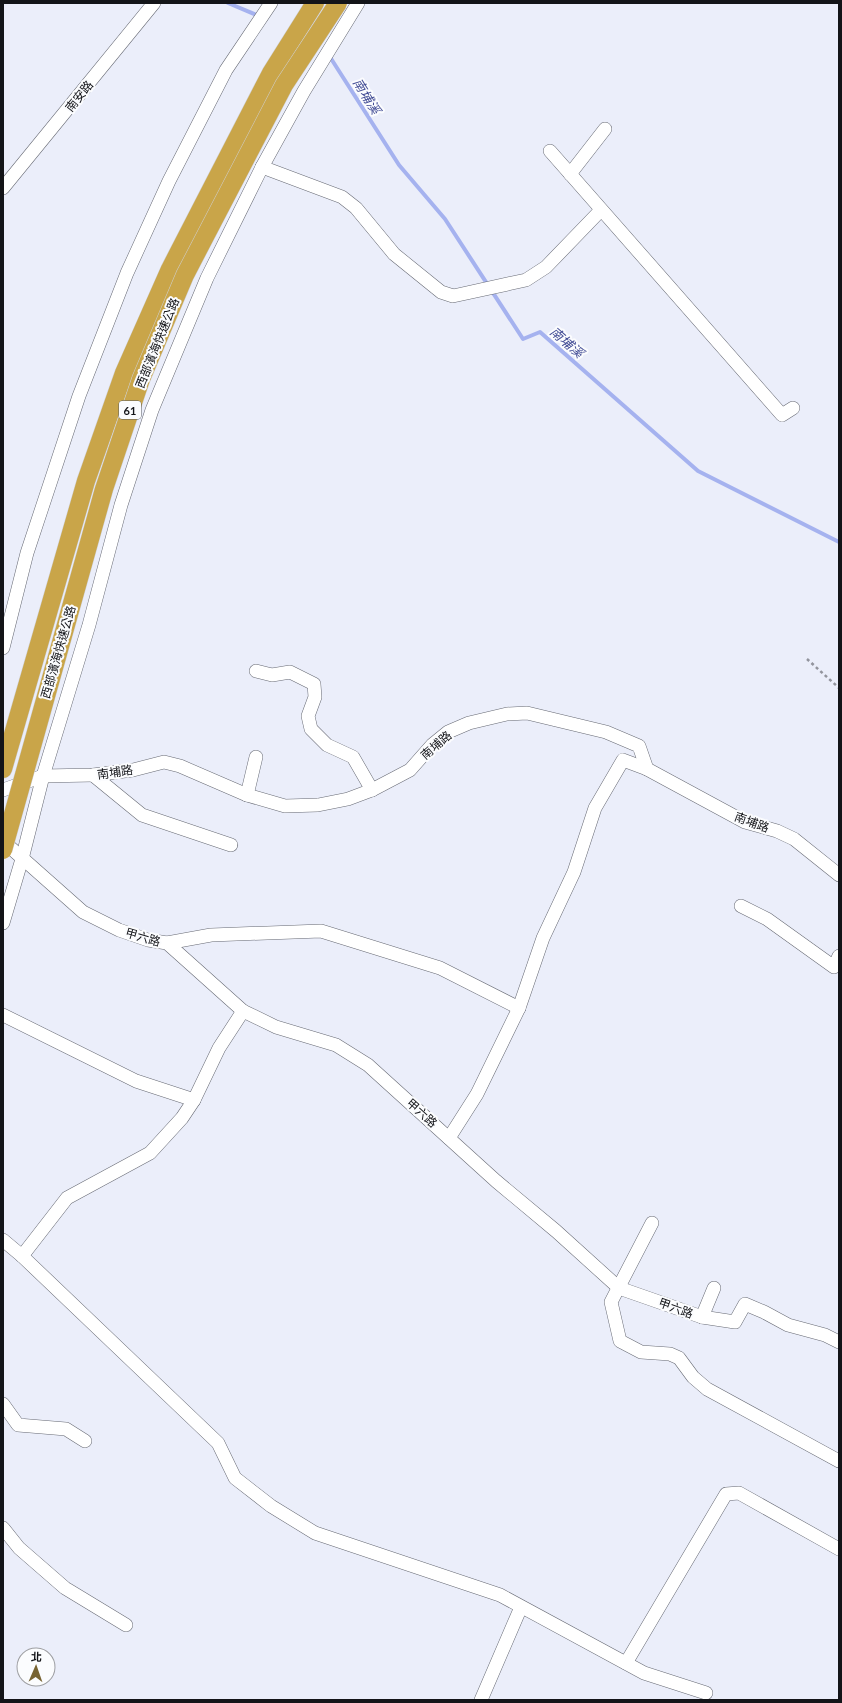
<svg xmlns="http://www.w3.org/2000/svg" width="842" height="1703" font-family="Lato,'Noto Sans TC',sans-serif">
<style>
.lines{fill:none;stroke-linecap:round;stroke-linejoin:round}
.stream{stroke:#a5b2ef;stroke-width:4}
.minor-casing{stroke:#676a74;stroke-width:14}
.highway-casing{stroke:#d0d0d1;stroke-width:19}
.path{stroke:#92949d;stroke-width:2.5;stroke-dasharray:3 3;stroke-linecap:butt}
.minor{stroke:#fff;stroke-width:13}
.highway{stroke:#c9a549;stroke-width:18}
.highway-bridge-casing{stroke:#d0d0d1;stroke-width:19;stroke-linecap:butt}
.highway-bridge{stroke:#c9a549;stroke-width:18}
.labels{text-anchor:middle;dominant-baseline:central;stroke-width:4;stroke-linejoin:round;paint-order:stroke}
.shield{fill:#fbfcfe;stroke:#595a5d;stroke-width:1}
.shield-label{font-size:11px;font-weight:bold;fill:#131418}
.street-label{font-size:12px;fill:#131418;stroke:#fbfcfe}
.water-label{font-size:13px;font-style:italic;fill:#424c95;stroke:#fbfcfe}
</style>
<rect width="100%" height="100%" fill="#ebeefa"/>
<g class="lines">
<g class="stream">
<path d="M228,3L259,16"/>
<path d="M330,57L399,165L445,219L523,339L540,332L698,471L839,542"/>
</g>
<g class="minor-casing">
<g id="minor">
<path d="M550,151L782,415L793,408"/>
<path d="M262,167L342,197L356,208L394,254L441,292L453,296L526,280L546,267L601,210"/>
<path d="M570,174L605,129"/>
<path d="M3,188L154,3"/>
<path d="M3,648L27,553L79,396L127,273L169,181L226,70L271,3"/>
<path d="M256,671L272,675L290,672L314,684L315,697L308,716L311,729L327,745L353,757L372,790"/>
<path d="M93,775L142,815L231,845"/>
<path d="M3,790L43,776L93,775L133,770L164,762L180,766L247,795L285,806L318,805L348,799L372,790L410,770L432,745L448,732L469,723L507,714L527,713L606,732L639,746L647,769L745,822L777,831L794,839L839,875"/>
<path d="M247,795L256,757"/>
<path d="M3,841L83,912L119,930L148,940L167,943L243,1011L276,1027L336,1045L368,1065L496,1181L556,1231L619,1288L702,1317L735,1322L745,1304L764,1312L788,1325L825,1335L839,1342"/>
<path d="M741,906L767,919L834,967L839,956"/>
<path d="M3,923L22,859L43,776L89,625L121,505L152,410L207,278L262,167L304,91L358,3"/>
<path d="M167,943L211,935L321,931L440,968L519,1008"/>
<path d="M3,1015L136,1081L194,1100"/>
<path d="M449,1138L477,1094L519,1008L543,938L574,872L595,808L623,760L647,769"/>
<path d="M652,1223L611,1302L620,1341L641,1352L670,1354L679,1358L693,1377L707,1389L839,1461"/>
<path d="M3,1240L22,1256L218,1443L235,1478L271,1506L315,1533L500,1595L644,1673L706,1693"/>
<path d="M22,1256L67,1198L150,1153L182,1118L194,1100L219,1048L243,1011"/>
<path d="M702,1317L714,1288"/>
<path d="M3,1404L18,1425L66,1429L85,1441"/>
<path d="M3,1528L19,1548L65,1588L126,1625"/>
<path d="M626,1663L726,1494L739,1493L839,1549"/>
<path d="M481,1700L521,1607"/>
</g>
</g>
<g class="highway-casing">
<path id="highway" d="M3,769L86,481L124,373L170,269L271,73L315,3"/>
</g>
<path class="path" d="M807,659L839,688"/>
<use href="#minor" class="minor"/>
<use href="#highway" class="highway"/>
<g class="highway-bridge-casing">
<path id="highway-bridge" d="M3,850L104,489L141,379L185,275L284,85L338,3"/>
</g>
<use href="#highway-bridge" class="highway-bridge"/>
</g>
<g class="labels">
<rect class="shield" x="119" y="401" width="22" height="18" rx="3"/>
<g class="shield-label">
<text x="130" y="410">61</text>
</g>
<g class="street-label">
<text transform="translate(79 96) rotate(-51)">南安路</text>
<text transform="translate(157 343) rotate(-68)">西部濱海快速公路</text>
<text transform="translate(58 652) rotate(-74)">西部濱海快速公路</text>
<text transform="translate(436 745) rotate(-41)">南埔路</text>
<text transform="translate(115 772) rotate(-8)">南埔路</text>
<text transform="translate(752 822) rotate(20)">南埔路</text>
<text transform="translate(143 937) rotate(16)">甲六路</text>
<text transform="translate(422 1113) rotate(42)">甲六路</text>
<text transform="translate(676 1308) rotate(20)">甲六路</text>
</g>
<g class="water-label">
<text transform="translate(367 96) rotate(58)">南埔溪</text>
<text transform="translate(567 342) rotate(41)">南埔溪</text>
</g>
</g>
<rect width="842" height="1703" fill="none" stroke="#131418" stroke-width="8"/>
<g transform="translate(36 1667) rotate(2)"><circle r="19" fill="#fbfcfe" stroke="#9e9fa2"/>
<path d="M0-3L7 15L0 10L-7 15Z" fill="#776332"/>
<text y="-6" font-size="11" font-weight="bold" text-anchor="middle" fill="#131418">北</text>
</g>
</svg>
